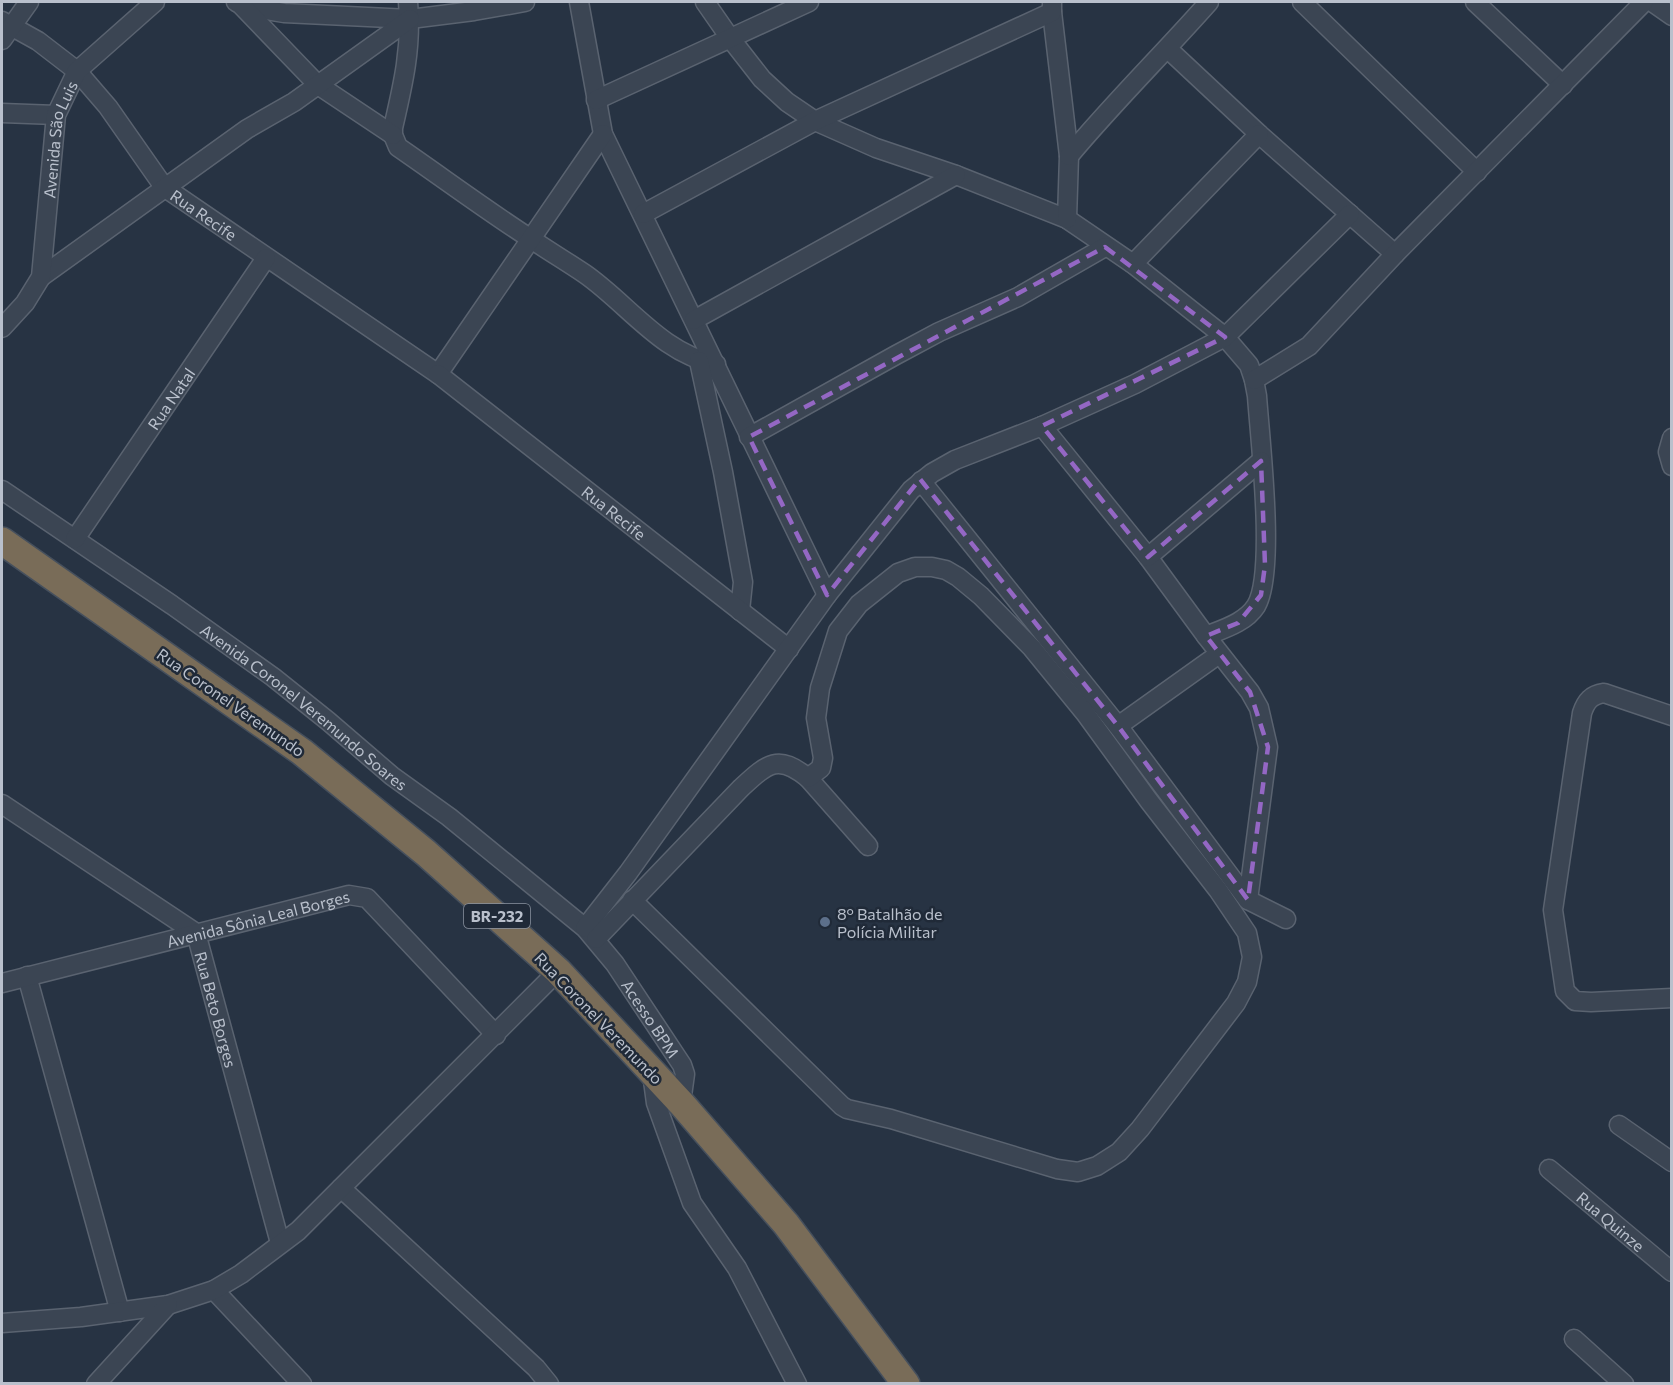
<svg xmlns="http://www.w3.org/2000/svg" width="1673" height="1385" font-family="Commissioner,sans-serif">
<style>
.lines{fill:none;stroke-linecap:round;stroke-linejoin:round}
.minor-casing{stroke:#5a6370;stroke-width:21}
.highway-casing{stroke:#46505d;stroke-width:30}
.minor{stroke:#3b4553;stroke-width:18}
.highway{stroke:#796c58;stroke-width:27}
.marked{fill:none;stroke:#9467c4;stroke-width:4.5;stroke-dasharray:12 8;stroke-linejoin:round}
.service-dot{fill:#5c6f8a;stroke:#202a38;stroke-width:2}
.labels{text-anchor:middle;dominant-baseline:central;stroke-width:5;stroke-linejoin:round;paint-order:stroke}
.shield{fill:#202a38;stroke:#8b93a0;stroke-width:1.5}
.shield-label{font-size:15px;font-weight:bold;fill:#b9c0cc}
.street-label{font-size:16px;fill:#b9c0cc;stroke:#202a38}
.poi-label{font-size:16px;fill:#b9c0cc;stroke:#202a38;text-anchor:start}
</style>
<rect width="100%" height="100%" fill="#273343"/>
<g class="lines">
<g class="minor-casing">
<g id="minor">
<path d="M236,2L248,7L284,13L410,19L474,11L525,2"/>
<path d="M408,2C412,47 403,85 393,128V135L398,147C443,178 486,210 531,239C549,251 567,262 585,274C628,304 662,354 716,364"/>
<path d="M579,2L603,134L827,595"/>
<path d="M705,2L730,38L762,79L787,102L815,121L876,148L956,175L1067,219L1133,264L1225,337L1249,365L1254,380L1257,396C1260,440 1276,573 1256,606C1245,623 1223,629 1206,636"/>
<path d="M1052,2V12L1069,156L1067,219"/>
<path d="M1302,2L1477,172"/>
<path d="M1475,2L1563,85"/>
<path d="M1652,2L1672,16"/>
<path d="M240,4L318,85L393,135"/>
<path id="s1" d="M2,21L38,41L77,71L108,107L164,187L438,374L603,134"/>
<path d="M2,40L29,2"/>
<path d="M1168,49L1259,134L1395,254"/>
<path d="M596,100L809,2"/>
<path d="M2,113L56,115"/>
<path d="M1069,156C1114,102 1163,54 1209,2"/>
<path d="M643,214L815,121L1052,12"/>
<path d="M1133,264L1259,134"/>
<path d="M41,277L247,129L294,102L410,19"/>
<path d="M694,320L956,175"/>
<path id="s2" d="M2,328L25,303L41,277L56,115L77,71L155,2"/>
<path d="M699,361L723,472L743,582L740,611"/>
<path id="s3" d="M438,374L789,649"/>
<path d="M1254,380L1309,346L1395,254L1644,2"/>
<path d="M1042,426L1148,557L1206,636L1250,692L1259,708L1268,747L1248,900"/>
<path d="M749,437L896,355L939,332L1018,297L1105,247"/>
<path d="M1672,438L1668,452L1672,466"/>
<path d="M921,481L1118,726L1248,900L1286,919"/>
<path id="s4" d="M2,490L172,605L273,677L328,721L392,776L449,817L585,928L615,964L682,1065L685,1074L681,1103"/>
<path id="s5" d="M75,539L266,258"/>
<path d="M1148,557L1261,461"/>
<path d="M1672,716L1604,693C1591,695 1586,701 1582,713L1553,910L1565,991L1575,1001L1591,1002L1672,998"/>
<path d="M1118,726L1219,654"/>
<path d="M808,778L868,846"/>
<path id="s6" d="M2,804L196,933L280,1243"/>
<path d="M585,928L628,873L827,595L911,490L932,473L955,460L1042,426L1135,384L1225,337L1350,214"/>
<path d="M596,939L741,788C767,764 778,753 808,778L821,768L823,758L816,718L820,688L838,631L859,604L898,573L915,567H932L946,570L958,577L981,596L1032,648L1085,713L1149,801L1218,890L1247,933L1252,957L1247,982L1236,1003L1140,1129L1119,1152L1097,1166L1078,1172L1057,1169L891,1119L847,1109L842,1106L632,900"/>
<path d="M27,976L120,1312"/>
<path id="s7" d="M2,983L349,895L367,898L496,1035"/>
<path d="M652,1073L656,1103L692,1203L737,1268L797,1384"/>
<path d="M1619,1125L1672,1162"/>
<path id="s8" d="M1549,1169L1672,1272"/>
<path d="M341,1188L536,1368L549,1384"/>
<path d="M214,1290L302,1384"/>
<path d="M2,1323L81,1317L168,1305L214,1290L241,1274L298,1231L558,971"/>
<path d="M1574,1339L1624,1384"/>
<path d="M96,1384L168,1305"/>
</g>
</g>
<g class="highway-casing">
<path id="highway" d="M2,541L302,752L426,853L558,971L681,1103L786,1224L906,1384"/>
</g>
<use href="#minor" class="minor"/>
<use href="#highway" class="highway"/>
</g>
<path class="marked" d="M1105,247L1225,337L1042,426L1148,557L1261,461L1265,565L1261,595L1238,623L1206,636L1250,692L1268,747L1248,900L1118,726L920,479L827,595L749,437Z"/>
<circle class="service-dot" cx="825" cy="922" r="6"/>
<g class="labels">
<rect class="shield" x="464" y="904" width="66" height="24" rx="4.5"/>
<g class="shield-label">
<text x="497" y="916">BR-232</text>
</g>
<g class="street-label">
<text stroke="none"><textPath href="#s2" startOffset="204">Avenida São Luis</textPath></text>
<text stroke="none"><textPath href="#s1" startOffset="284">Rua Recife</textPath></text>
<text stroke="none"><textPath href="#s5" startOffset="170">Rua Natal</textPath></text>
<text stroke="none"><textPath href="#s3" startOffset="224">Rua Recife</textPath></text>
<text transform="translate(231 702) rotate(35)">Rua Coronel Veremundo</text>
<text stroke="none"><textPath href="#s4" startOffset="372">Avenida Coronel Veremundo Soares</textPath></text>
<text stroke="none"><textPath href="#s7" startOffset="264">Avenida Sônia Leal Borges</textPath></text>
<text stroke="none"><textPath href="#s6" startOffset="312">Rua Beto Borges</textPath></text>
<text transform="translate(599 1018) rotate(46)">Rua Coronel Veremundo</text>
<text stroke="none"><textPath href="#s4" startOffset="842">Acesso BPM</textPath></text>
<text stroke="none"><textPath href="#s8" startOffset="81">Rua Quinze</textPath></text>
</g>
<g class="poi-label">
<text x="837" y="913">8º Batalhão de<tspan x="837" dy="18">Polícia Militar</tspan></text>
</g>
</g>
<rect width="1673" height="1385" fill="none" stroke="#b9c0cc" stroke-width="6"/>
</svg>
